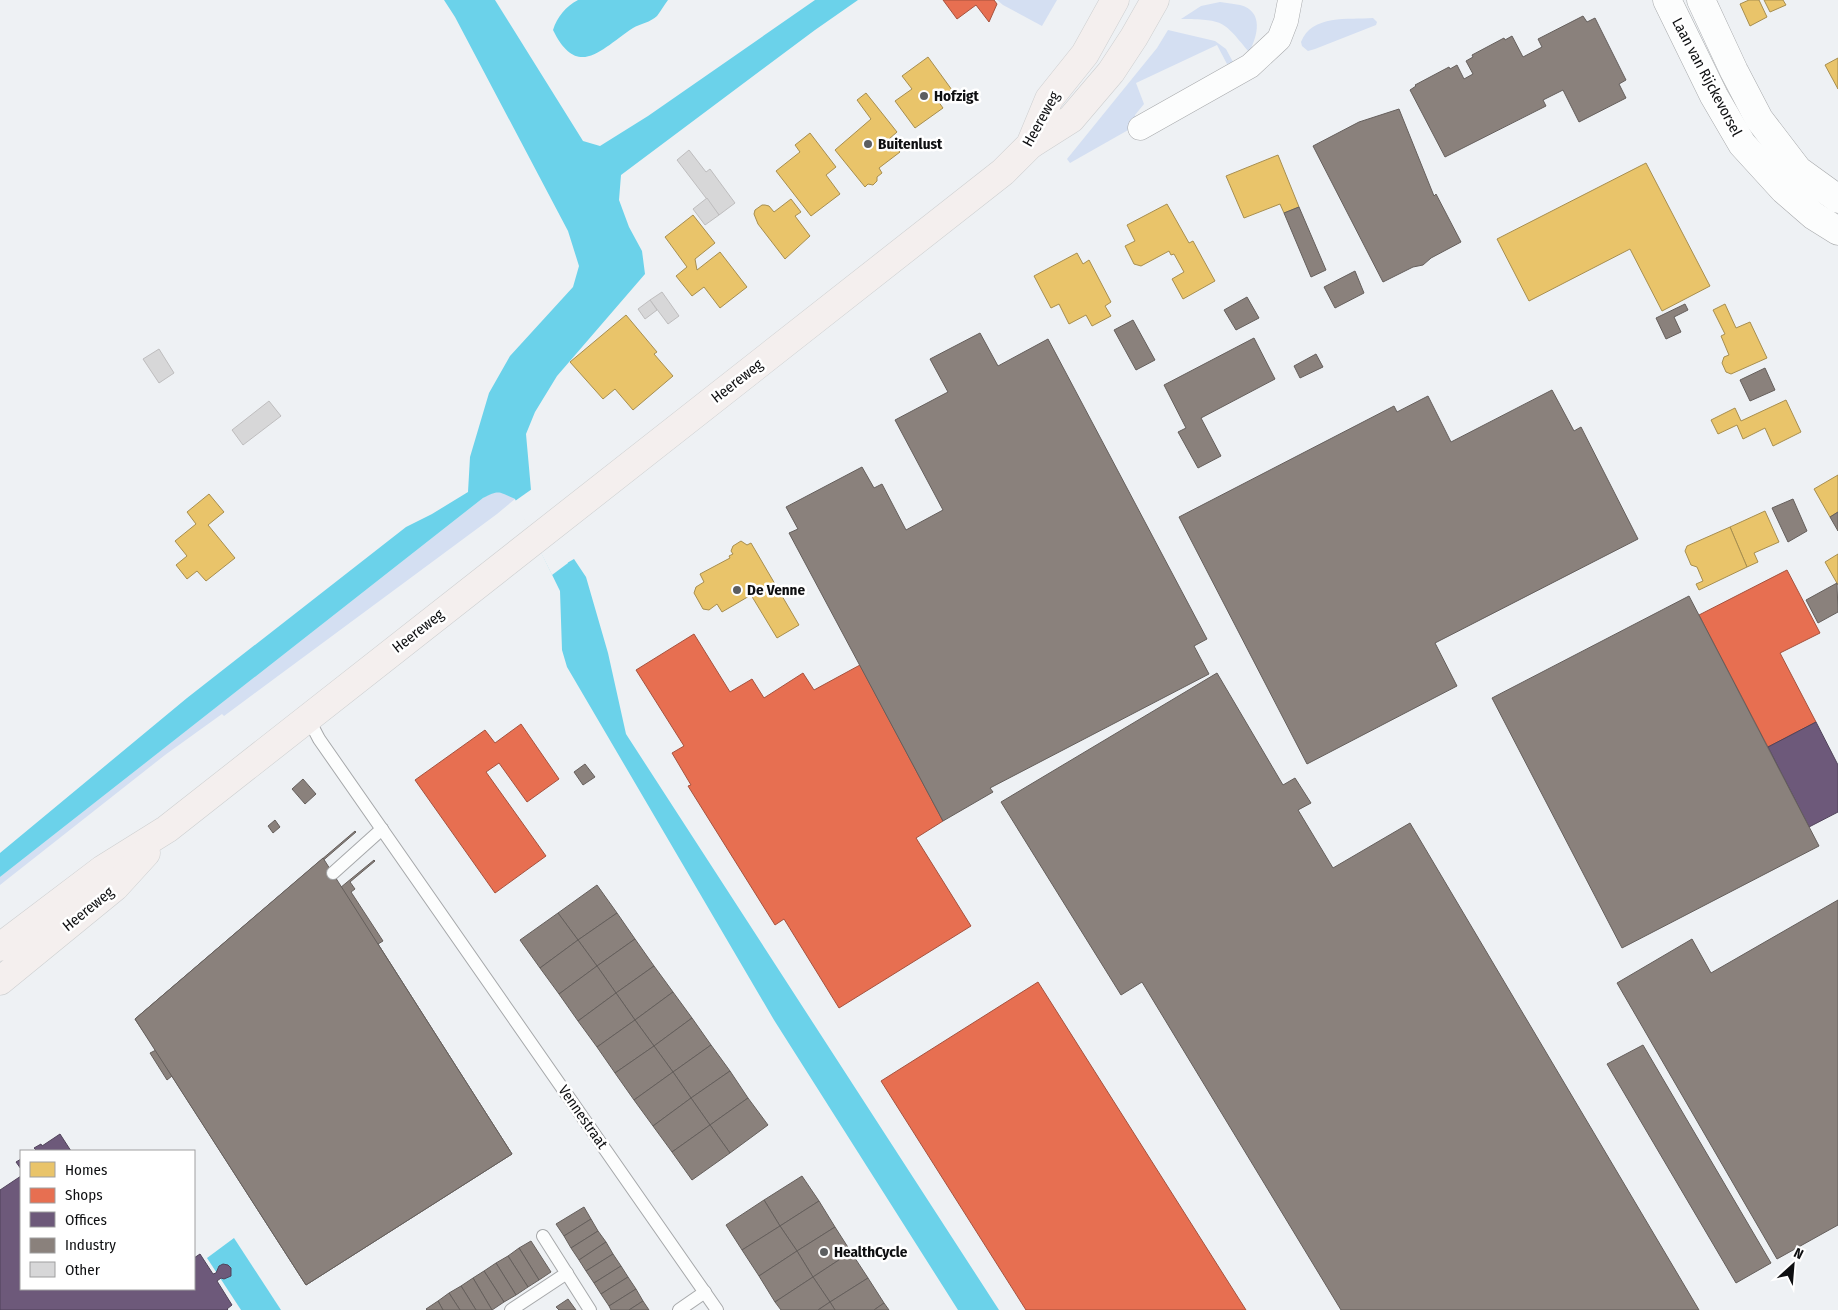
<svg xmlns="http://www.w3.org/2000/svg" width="1838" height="1310" font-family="'Fira Sans Condensed',sans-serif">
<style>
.green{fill:#d4dff2}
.water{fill:#6bd2ea}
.pier{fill:#eef1f4}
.homes{fill:#e9c46a;stroke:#a78e4f}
.shops{fill:#e76f51;stroke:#a6523e}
.offices{fill:#6d597a;stroke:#50435a}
.industry{fill:#8a817c;stroke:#655f5c}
.building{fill:#d7d7d8;stroke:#bebdbe}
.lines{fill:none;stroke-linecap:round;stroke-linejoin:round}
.lane-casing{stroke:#a7a9ab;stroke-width:14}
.street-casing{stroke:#a7a9ab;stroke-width:25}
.secondary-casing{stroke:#a7a9ab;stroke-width:29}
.primary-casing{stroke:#cdcfd0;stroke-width:29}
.lane{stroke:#fcfdfd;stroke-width:12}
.street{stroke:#fcfdfd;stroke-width:24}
.secondary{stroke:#fcfdfd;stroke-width:28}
.primary{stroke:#f4efee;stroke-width:28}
.poi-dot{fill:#5c5e60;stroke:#fff;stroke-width:2}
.labels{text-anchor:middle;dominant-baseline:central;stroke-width:5;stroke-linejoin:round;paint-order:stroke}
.street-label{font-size:15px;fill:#0e0f11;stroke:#fff}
.poi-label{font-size:15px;font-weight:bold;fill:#0e0f11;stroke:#fff;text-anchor:start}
</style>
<rect width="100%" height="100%" fill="#eef1f4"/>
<g class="green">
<path d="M997,0H1057L1042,26L1003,5Z"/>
<path d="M1220,2C1227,3 1234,4 1240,5C1264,11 1258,36 1249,52C1222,19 1223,20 1181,19L1201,6Z"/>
<path d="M1373,18L1377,22L1376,25L1315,49L1308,51L1302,46L1301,42C1312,14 1348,20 1373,18Z"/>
<path d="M1168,30L1215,41L1226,49L1233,62L1227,64L1217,45L1136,83L1144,104L1135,115L1137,125L1070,163L1067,159L1157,48Z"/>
<path d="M495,491L502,492L515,499L497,514L224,716L222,714L165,755L0,885V877L483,498Z"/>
</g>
<g class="water">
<path d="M444,0H495L583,141L600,146L648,116L815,0H858L815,30L621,175L619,200L629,227L642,251L645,274L557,376L535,412L526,434L531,490L567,563L574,559L586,577L608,653L626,734L999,1310H958L774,1020L567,667L562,650L560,591L515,499C499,492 500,489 483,498L0,877V853L187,698L406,527L432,514L468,492L470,457L489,393L510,356L573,287L579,266L568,231L455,17Z"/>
<path d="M578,0H668C664,5 661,11 657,16C651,22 640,24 633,28C602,48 578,81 553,30C557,17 566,6 578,0Z"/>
<path d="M234,1238L281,1310H241L207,1258Z"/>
</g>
<path class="pier" d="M532,489L568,563L552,575L515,501Z"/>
<g class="homes">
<path d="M1749,0H1759L1767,17L1750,26L1740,4Z"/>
<path d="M1764,0H1783L1786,5L1770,12Z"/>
<path d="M928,57L952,90L938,101L943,108L915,128L895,101L912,89L902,76Z"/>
<path d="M1838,58V89L1825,65Z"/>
<path d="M866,93L897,132L889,139L900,152L879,168L882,173L877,177V181L873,185L868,184L865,187L835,150L871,119L857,100Z"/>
<path d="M810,133L836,167L826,175L840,194L811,216L776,171L800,152L795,145Z"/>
<path d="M1278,155L1299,207L1284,213L1280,204L1244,218L1226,176Z"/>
<path d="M1646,163L1710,286L1662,311L1630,249L1529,301L1497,239Z"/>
<path d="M791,199L801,212L795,216L810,236L785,259L758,224L754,214L755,210L762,205H765L769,206L774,212Z"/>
<path d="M1167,204L1189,243L1193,241L1215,281L1183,299L1172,279L1184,272L1174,254L1171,255L1169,251L1141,266L1134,264L1125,246L1135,241L1127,225Z"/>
<path d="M693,215L715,243L695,259L697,270L720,252L747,287L720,308L704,287L692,296L676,276L687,267L665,237Z"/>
<path d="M1077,253L1083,264L1089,260L1111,302L1105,306L1111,316L1092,326L1086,315L1069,324L1059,304L1051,308L1034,276Z"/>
<path d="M1725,304L1736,328L1750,322L1767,358L1731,374L1726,372L1722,363L1724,357L1729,355L1721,336L1725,334L1713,310Z"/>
<path d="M626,315L657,352L654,354L673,376L633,410L615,389L603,399L570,362Z"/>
<path d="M1786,400L1801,432L1773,446L1765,428L1743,439L1737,425L1718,434L1711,420L1735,408L1741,421Z"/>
<path d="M1838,475V512L1830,517L1814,489Z"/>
<path d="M209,494L224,512L208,525L235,558L206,581L197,571L187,579L176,565L187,556L175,541L196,524L187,512Z"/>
<path d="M1765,511L1779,542L1754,553L1758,562L1747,567L1730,527Z"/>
<path d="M1730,527L1747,567L1699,590L1696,584L1703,581L1697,567L1691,565L1685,551L1687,546Z"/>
<path d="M741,541L747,545L751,543L799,625L777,638L751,595L722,612L717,604L709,610L703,609L694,593L696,587L704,582L700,574L730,558L729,556L733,554L731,551L733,546Z"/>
<path d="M1838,554V585L1825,562Z"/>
</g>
<g class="shops">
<path d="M943,0H994L997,4L989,22L976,5L957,19Z"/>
<path d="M1787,570L1820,633L1780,653L1816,722L1768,747L1699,615Z"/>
<path d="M694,634L730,692L752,679L764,698L803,673L814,690L860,665L943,821L916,838L971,926L839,1008L784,919L775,925L688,786L691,785L672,753L684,746L636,670Z"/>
<path d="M521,724L559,779L527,802L499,763L486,772L546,856L495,893L415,780L485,730L495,743Z"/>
<path d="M1038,982L1246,1310H1026L881,1081Z"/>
</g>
<g class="offices">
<path d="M1816,722L1838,765V812L1809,827L1768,747Z"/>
<path d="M60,1134L71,1151H34L36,1150L34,1148L41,1144L42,1146Z"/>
<path d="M21,1159V1169L16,1162Z"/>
<path d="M21,1176V1289H194V1258L200,1254L213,1274L216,1273L219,1266L223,1264L228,1265L231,1268V1276L224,1279L221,1278L217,1281L232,1305L227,1309L228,1310H0V1190Z"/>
</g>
<g class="industry">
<path d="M1583,16L1587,22L1595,18L1626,80L1619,84L1626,98L1579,122L1563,90L1543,100L1546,106L1445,157L1410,90L1416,86L1415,85L1449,67L1450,69L1457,65L1464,79L1473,74L1466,61L1473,57L1472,55L1504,38L1505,40L1512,36L1523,57L1542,47L1538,39Z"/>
<path d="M1399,109L1434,196L1436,194L1461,242L1431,258L1423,265L1413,267L1383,282L1313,146L1359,122Z"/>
<path d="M1299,207L1326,270L1311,277L1284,213Z"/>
<path d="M1355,271L1364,293L1335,308L1324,287Z"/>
<path d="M1247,297L1259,318L1236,330L1224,310Z"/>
<path d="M1685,304L1688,310L1674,317L1681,332L1666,339L1656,318Z"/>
<path d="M1133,320L1155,360L1136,370L1114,330Z"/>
<path d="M980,333L998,366L1048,339L1207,639L1194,646L1209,674L990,788L993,792L943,821L789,533L798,529L786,507L862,467L874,488L882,484L906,530L943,510L895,420L948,392L930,359Z"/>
<path d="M1254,338L1275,379L1201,418L1221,456L1198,468L1178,432L1186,428L1164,385Z"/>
<path d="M1316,354L1323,367L1300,378L1294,366Z"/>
<path d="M1765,368L1775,390L1750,401L1740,380Z"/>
<path d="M1552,390L1574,431L1581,427L1638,539L1435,643L1457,686L1307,764L1179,517L1394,406L1397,412L1428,396L1451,442Z"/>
<path d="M1793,499L1807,531L1788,542L1772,508Z"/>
<path d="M1838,512V531L1830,517Z"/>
<path d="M1837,583L1838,612L1818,623L1806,600Z"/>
<path d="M1689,596L1819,846L1622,948L1492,698Z"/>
<path d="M1217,673L1283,785L1295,778L1311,803L1298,810L1333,868L1410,823L1699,1310H1341L1142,982L1121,995L1001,802Z"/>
<path d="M585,764L595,777L583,785L574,772Z"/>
<path d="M303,779L316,794L305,804L292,789Z"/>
<path d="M275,820L280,827L273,833L268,826Z"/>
<path d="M355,831L356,832L312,870L329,897L374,860L375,861L350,882L355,889L351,892L383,941L378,944L512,1154L306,1285L172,1076L167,1080L150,1053L156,1050L135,1019Z"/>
<path d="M323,858L512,1154L306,1285L135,1019Z"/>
<path d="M597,885L617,913L578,940L558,913Z"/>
<path d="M1838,900V1225L1777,1259L1617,983L1692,939L1711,973Z"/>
<path d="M558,913L578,940L540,968L520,940Z"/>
<path d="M617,913L635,939L597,966L578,940Z"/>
<path d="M635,939L654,966L616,993L597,966Z"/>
<path d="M578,940L597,966L559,994L540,968Z"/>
<path d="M597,966L616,993L578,1021L559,994Z"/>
<path d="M654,966L673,992L635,1020L616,993Z"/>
<path d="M673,992L692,1018L654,1046L635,1020Z"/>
<path d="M616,993L635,1020L597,1047L578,1021Z"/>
<path d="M692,1018L711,1045L673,1072L654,1046Z"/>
<path d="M635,1020L654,1046L615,1073L597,1047Z"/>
<path d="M711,1045L730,1071L691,1098L673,1072Z"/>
<path d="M1643,1045L1771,1263L1736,1283L1607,1064Z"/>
<path d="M654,1046L673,1072L634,1100L615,1073Z"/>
<path d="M730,1071L748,1098L710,1125L691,1098Z"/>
<path d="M673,1072L691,1098L653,1126L634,1100Z"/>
<path d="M691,1098L710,1125L672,1152L653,1126Z"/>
<path d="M748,1098L768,1125L730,1153L710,1125Z"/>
<path d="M710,1125L730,1153L692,1180L672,1152Z"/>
<path d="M802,1176L819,1201L780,1226L764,1200Z"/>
<path d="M764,1200L780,1226L742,1250L726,1225Z"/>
<path d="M819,1201L835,1227L797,1251L780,1226Z"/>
<path d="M584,1207L591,1219L564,1236L556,1224Z"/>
<path d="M591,1219L598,1231L571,1248L564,1236Z"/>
<path d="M780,1226L797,1251L759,1276L742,1250Z"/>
<path d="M835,1227L851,1252L813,1277L797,1251Z"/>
<path d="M598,1231L606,1242L579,1260L571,1248Z"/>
<path d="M531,1241L551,1272L539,1280L519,1248Z"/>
<path d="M606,1242L613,1254L586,1271L579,1260Z"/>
<path d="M519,1248L539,1280L528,1287L508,1256Z"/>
<path d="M797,1251L813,1277L775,1302L759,1276Z"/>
<path d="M851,1252L868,1278L830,1302L813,1277Z"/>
<path d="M613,1254L621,1266L594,1283L586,1271Z"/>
<path d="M508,1256L528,1287L516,1295L496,1263Z"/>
<path d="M496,1263L516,1295L504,1302L484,1271Z"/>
<path d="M621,1266L628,1277L601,1294L594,1283Z"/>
<path d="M484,1271L504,1302L492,1310L473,1278Z"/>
<path d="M628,1277L636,1289L609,1306L601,1294Z"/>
<path d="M813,1277L830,1302L818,1310H781L775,1302Z"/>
<path d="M473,1278L492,1310H476L461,1286Z"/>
<path d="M868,1278L884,1303L874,1310H835L830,1302Z"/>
<path d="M461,1286L476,1310H460L449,1293Z"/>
<path d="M636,1289L643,1301L629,1310H611L609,1306Z"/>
<path d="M449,1293L460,1310H443L438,1301Z"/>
<path d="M568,1299L576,1310H559L556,1307Z"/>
<path d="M438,1301L443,1310H427L426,1309Z"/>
<path d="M643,1301L649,1310H629Z"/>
<path d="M830,1302L835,1310H818Z"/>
<path d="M884,1303L889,1310H874Z"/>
</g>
<g class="building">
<path d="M689,150L706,172L710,169L735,203L719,215L677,160Z"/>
<path d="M707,198L719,215L705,225L693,209Z"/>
<path d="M662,292L679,316L668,324L650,300Z"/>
<path d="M650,300L657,310L645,319L638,309Z"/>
<path d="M159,349L174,373L159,383L143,359Z"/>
<path d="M269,401L281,416L243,445L232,430Z"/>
</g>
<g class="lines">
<g class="lane-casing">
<g id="lane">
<path d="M308,718L319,739L717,1310"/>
<path d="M333,873L382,829"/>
<path d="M543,1236L590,1310"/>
<path d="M511,1310L567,1273"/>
<path d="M679,1310L705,1292"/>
</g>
</g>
<g class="street-casing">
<path id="street" d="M1140,128L1250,66L1279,39L1286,21L1290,0"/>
</g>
<g class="secondary-casing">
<g id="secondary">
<path d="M1667,0L1714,96L1742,144L1784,190L1814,216L1838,231"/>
<path d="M1701,0L1734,71L1759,119L1798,170L1838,199"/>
</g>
</g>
<g class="primary-casing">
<g id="primary">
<path d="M1030,145L1071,119L1111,72L1134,37L1155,0"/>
<path d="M0,947L103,869L167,829L1003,172L1030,145L1049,99L1085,54L1115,0"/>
<path d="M0,981L115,887L146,853"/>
</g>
</g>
<use href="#lane" class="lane"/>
<use href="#street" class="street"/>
<use href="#secondary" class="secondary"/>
<use href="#primary" class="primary"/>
</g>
<g class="poi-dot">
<circle cx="924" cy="96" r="5"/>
<circle cx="868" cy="144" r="5"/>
<circle cx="737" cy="590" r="5"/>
<circle cx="824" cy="1252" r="5"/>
</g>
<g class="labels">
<g class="street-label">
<text transform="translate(1707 77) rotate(62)">Laan van Rijckevorsel</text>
<text transform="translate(1041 119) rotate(-61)">Heereweg</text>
<text transform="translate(737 381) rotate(-38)">Heereweg</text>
<text transform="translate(418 631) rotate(-38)">Heereweg</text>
<text transform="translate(88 909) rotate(-39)">Heereweg</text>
<text transform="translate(583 1117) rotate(55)">Vennestraat</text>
</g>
<g class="poi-label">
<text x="934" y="96">Hofzigt</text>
<text x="878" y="144">Buitenlust</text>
<text x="747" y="590">De Venne</text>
<text x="834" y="1252">HealthCycle</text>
</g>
</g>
<rect x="20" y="1150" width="175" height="140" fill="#ffffff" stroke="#9f9fa0"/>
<rect x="30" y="1162" width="25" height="15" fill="#e9c46a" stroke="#9f9fa0"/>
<text x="65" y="1175" font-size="15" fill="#0e0f11">Homes</text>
<rect x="30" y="1188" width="25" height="15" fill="#e76f51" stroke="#9f9fa0"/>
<text x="65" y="1200" font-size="15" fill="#0e0f11">Shops</text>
<rect x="30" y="1212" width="25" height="15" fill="#6d597a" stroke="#9f9fa0"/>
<text x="65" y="1225" font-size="15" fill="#0e0f11">Offices</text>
<rect x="30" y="1238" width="25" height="15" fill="#8a817c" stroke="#9f9fa0"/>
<text x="65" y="1250" font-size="15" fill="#0e0f11">Industry</text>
<rect x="30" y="1262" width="25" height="15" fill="#d7d7d8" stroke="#9f9fa0"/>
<text x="65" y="1275" font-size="15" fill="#0e0f11">Other</text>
<g transform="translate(1793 1265) rotate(26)" stroke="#ffffff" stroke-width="4" paint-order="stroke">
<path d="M0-4L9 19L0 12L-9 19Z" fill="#0e0f11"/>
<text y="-8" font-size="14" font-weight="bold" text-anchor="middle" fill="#0e0f11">N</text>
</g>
</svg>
